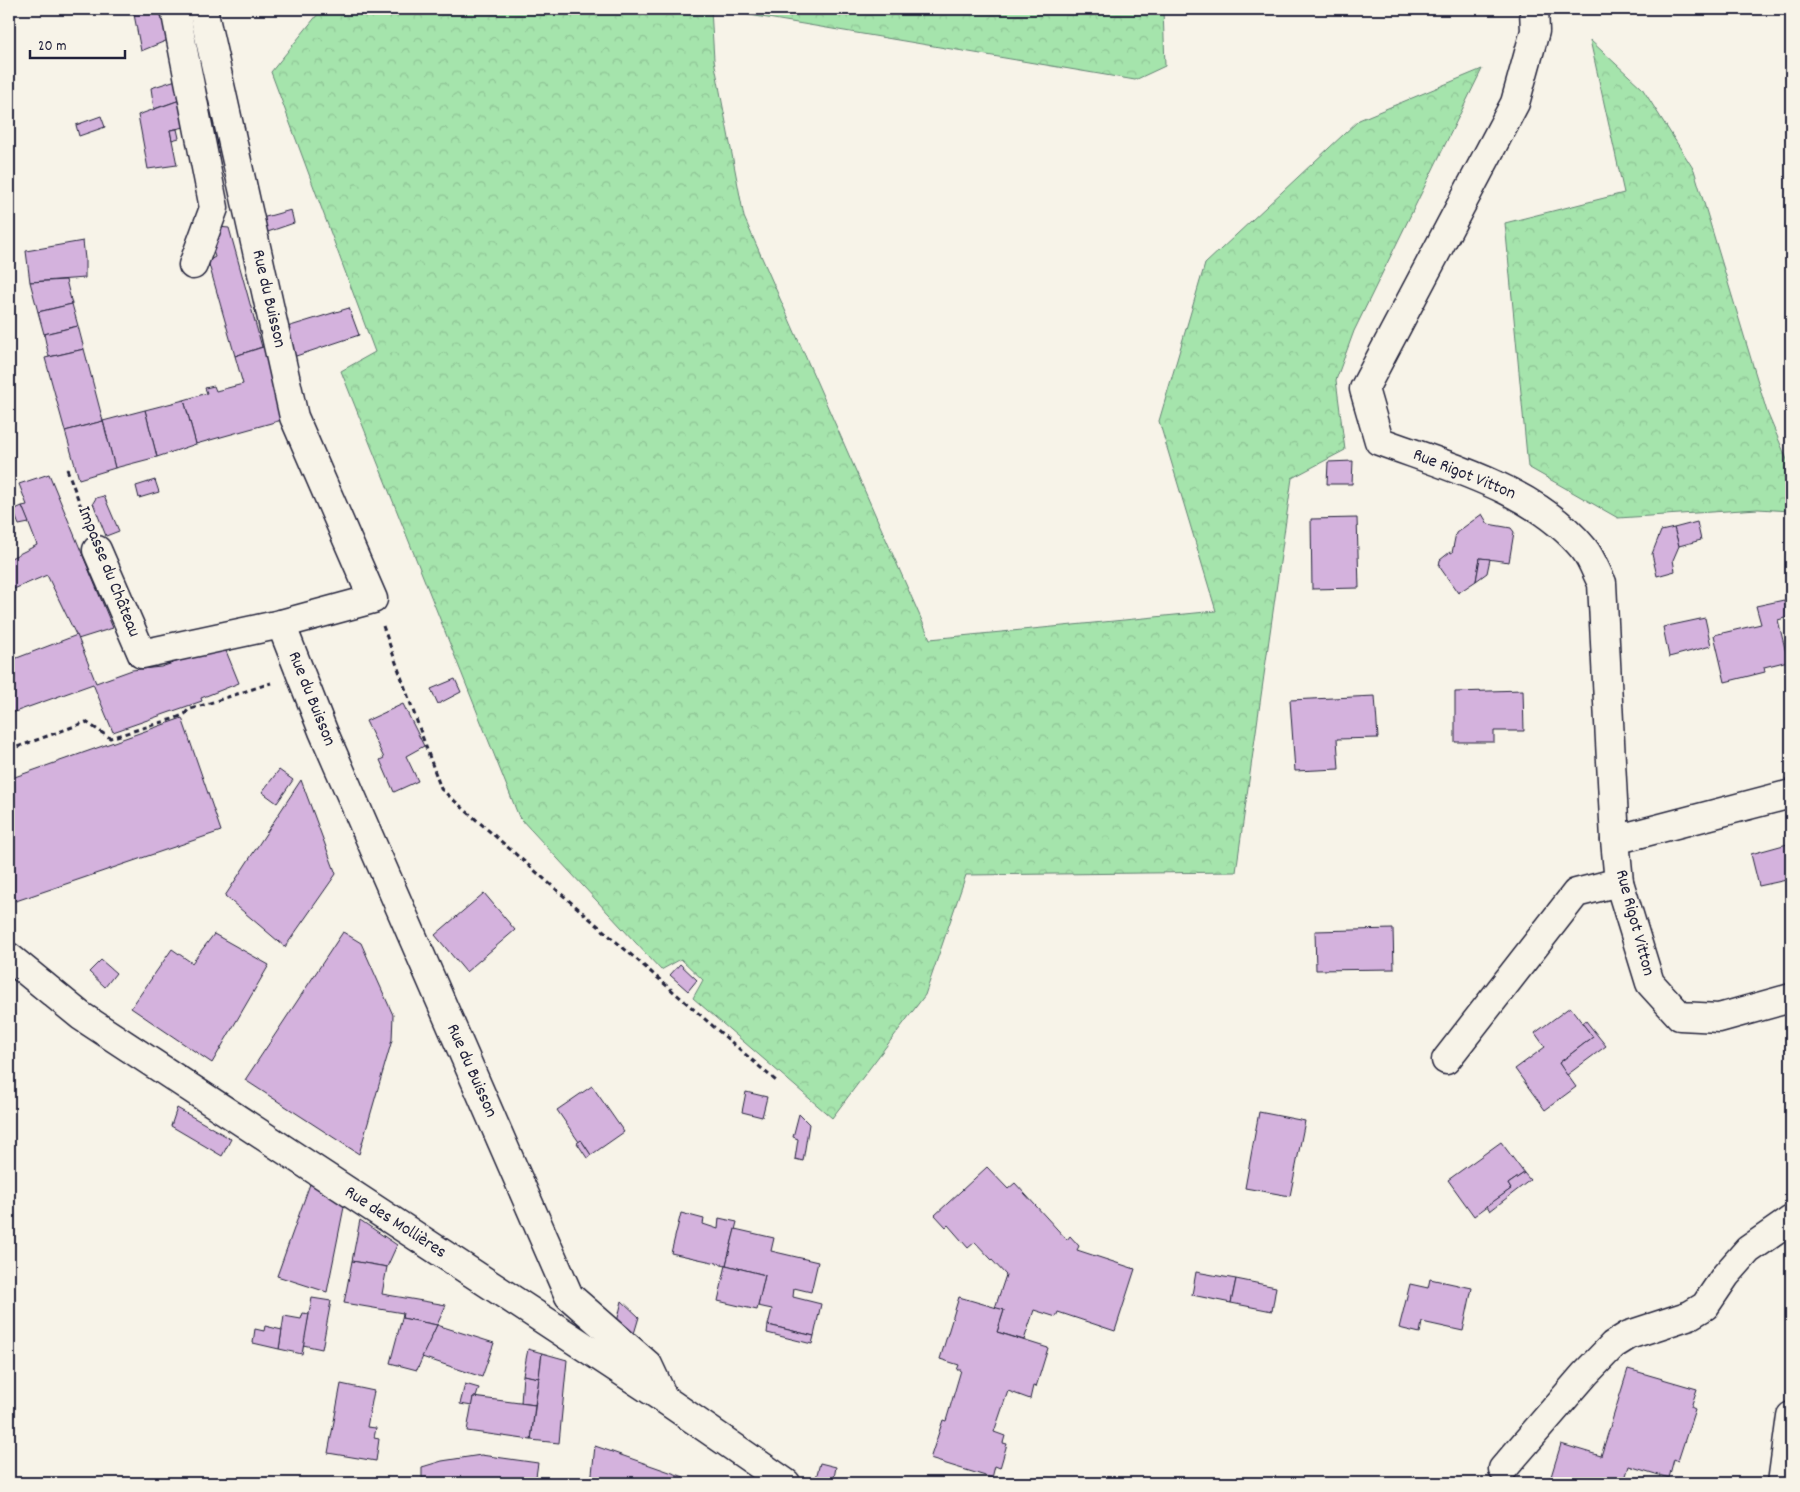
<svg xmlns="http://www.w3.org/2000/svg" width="1800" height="1492" font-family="Dekko,sans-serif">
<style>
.forest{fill:url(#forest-crowns);stroke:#648374}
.building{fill:#d4b2dd;stroke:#22223b}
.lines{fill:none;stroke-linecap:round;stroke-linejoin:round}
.minor-casing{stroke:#22223b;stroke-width:31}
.path{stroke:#22223b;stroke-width:3;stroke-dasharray:5 4;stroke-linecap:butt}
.minor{stroke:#f7f3e8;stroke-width:28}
.labels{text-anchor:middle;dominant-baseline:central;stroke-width:5;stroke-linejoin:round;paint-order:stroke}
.street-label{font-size:18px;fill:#22223b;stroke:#f7f3e8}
</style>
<defs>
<pattern id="forest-crowns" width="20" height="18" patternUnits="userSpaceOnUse" patternTransform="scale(1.25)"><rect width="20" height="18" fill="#a5e4ac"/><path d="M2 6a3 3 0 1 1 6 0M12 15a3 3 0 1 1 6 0" fill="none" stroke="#8ec395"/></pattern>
</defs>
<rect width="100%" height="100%" fill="#f7f3e8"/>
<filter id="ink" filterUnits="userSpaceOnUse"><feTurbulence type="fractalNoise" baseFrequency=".02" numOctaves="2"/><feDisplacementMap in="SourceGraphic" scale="10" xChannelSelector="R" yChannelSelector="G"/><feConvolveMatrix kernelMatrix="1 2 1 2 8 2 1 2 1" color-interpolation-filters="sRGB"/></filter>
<g filter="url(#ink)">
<g class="forest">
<path d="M322,9H711L714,60L744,217L930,639L1216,611L1159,421L1205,264L1359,120L1482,69L1354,331L1336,380L1345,450L1292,478L1236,872L966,875L925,995L832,1118L693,998L703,980L681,959L661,970L519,817L341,371L375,352L271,72Z"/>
<path d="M714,9H1163L1165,66L1135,80Z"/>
<path d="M1590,40L1642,88L1694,170L1767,412L1791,469V511L1758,509L1618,518L1528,467L1505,223L1624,193Z"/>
</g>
<g class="building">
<path d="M133,9H163L168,40L141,51Z"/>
<path d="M176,80L180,100L154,109L151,88Z"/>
<path d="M180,100L185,127L170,130L177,165L148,169L138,115Z"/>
<path d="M101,116L105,127L79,136L76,125Z"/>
<path d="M177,129L179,138L172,140L170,130Z"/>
<path d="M291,210L294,223L256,236L251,221Z"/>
<path d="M218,227L229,228L262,347L235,356L208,261L215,257L212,248Z"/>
<path d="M83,241L85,259V278L30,282L26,251Z"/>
<path d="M66,280L72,304L38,312L30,282Z"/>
<path d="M72,304L78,326L44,334L38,312Z"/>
<path d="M349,308L359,335L293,357L284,328Z"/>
<path d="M78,326L84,349L49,357L44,334Z"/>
<path d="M266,346L289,418L196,444L184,400L207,393L205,388L214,386L216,391L243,384L235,356Z"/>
<path d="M84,349L103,421L65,431L45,358Z"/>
<path d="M184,400L196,444L157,457L145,410Z"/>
<path d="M145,410L157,457L115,468L103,421Z"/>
<path d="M103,421L115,468L79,479L65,431Z"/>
<path d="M1353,461L1352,484H1327L1328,462Z"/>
<path d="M49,474L113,628L78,639L47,575L9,591V559L37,545L22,506L27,505L19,484Z"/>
<path d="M155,480L159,492L139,498L136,486Z"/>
<path d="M104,496L119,531L106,536L93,503L96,498Z"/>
<path d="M22,506L29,523L19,525L13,510Z"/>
<path d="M1482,514L1488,524L1511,528L1514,532L1509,562L1480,558L1476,581L1458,593L1439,566L1440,560L1450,552L1452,553L1456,533Z"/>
<path d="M1357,518L1359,588L1312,589L1311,519Z"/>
<path d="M1697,522L1701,540L1679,546L1674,528Z"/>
<path d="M1674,528L1679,546L1673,560L1675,571L1657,576L1652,554L1661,531Z"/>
<path d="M1480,558L1490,559L1487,573L1476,581Z"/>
<path d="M1784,600L1788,617L1778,620L1788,661L1764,667L1765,672L1725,682L1714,635L1761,624L1756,606Z"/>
<path d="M1705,618L1711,646L1669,657L1663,627Z"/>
<path d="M77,635L96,683L132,670L161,667L224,646L239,683L201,698L202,701L113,732L93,684L9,714V661Z"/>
<path d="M455,679L461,692L438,704L431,689Z"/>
<path d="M1523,690L1524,731H1494V742H1455V692Z"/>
<path d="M1375,696L1378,738L1337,739L1339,769L1295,771L1290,700Z"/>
<path d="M403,704L424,746L406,756L418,781L394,792L380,760L384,758L366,721Z"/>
<path d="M182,718L221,831L16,901L9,880V779Z"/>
<path d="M279,770L293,780L277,803L262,792Z"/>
<path d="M301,780L336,874L285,947L225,896Z"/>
<path d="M1791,843V879L1759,886L1751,854Z"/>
<path d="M484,893L515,930L466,972L435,935Z"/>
<path d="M1393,929L1394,969L1316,970L1315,931Z"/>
<path d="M343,932L361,943L393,1015L392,1040L359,1154L245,1080Z"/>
<path d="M214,934L269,965L212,1063L131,1008L172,949L192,963Z"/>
<path d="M101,960L116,973L105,987L89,972Z"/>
<path d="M680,964L697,980L688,991L670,975Z"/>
<path d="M1570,1007L1593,1037L1559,1063L1576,1087L1545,1110L1515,1069L1545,1047L1535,1033Z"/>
<path d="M1586,1021L1606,1046L1567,1075L1559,1063L1593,1037L1582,1023Z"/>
<path d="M592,1086L624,1132L591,1155L581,1140L579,1142L557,1110Z"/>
<path d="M746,1092L767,1097L762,1117L742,1112Z"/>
<path d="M177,1108L231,1139L222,1156L171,1126Z"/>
<path d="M1259,1112L1305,1121L1290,1196L1245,1188Z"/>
<path d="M799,1114L809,1124L803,1161L795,1159L798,1139L793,1137Z"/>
<path d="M581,1140L591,1155L587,1158L577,1143Z"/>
<path d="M1501,1142L1524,1173L1508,1184L1511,1189L1474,1216L1448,1180Z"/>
<path d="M987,1167L1008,1189L1015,1183L1067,1240L1070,1236L1079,1246L1077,1250L1135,1269L1115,1331L1058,1312L1056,1317L1034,1310L1024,1340L997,1332L1004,1310L995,1308L1006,1275L975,1242L968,1248L948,1225L946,1227L935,1215Z"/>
<path d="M1524,1173L1530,1180L1490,1211L1487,1206L1511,1189L1508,1184Z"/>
<path d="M310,1184L345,1202L327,1292L277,1276Z"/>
<path d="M681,1213L704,1219L703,1224L718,1229L719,1218L737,1222L726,1265L671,1253Z"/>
<path d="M360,1220L397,1245L387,1267L352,1261Z"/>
<path d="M735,1229L774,1238L771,1251L818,1262L811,1292L794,1288L793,1297L821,1304L814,1336L768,1325L772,1309L758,1306L765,1275L726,1265Z"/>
<path d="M352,1261L387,1267L382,1294L446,1305L437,1325L402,1318L403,1313L344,1303Z"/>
<path d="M726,1265L765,1275L757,1310L718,1301Z"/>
<path d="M1196,1272L1236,1279L1231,1303L1192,1295Z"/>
<path d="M1236,1279L1276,1287L1272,1311L1231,1303Z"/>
<path d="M1430,1279L1472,1288L1463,1331L1422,1322L1420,1333L1399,1328L1410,1284L1428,1288Z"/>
<path d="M959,1297L1004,1310L997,1332L1048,1348L1036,1387L1033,1386L1030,1399L1008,1391L994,1432L1005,1436L1003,1443L1007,1444L1000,1468L995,1466L992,1478L930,1459L943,1420L946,1421L961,1370H957L959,1365L940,1359Z"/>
<path d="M312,1298L331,1301L322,1349L303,1345Z"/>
<path d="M622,1301L639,1317L633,1337L617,1322Z"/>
<path d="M303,1313L309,1314L302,1354L279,1349L284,1316L301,1319Z"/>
<path d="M402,1318L437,1325L417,1370L390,1363Z"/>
<path d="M437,1325L494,1343L482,1377L422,1357Z"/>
<path d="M768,1325L814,1336L812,1344L767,1333Z"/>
<path d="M265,1326L282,1330L279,1349L253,1343L255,1329L264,1331Z"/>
<path d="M528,1349L542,1353L539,1378L523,1375Z"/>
<path d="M542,1353L567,1360L559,1443L531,1440Z"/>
<path d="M1628,1369L1697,1389L1691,1407L1695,1409L1678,1461L1674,1459L1669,1478L1629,1466L1624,1482L1627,1483H1549L1561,1444L1601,1456Z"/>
<path d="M523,1375L539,1378L535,1405L521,1403Z"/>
<path d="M341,1384L374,1391L367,1427L376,1428L374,1438L379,1439L376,1461L328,1453Z"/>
<path d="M465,1384L479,1388L476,1397H473L472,1406L460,1404Z"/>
<path d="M473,1397L535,1405L531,1440L467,1431Z"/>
<path d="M595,1446L684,1477L682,1483H591Z"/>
<path d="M481,1455L538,1463L535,1483H471L422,1478V1467L442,1461Z"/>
<path d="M820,1463L836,1467L833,1483H825L816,1478Z"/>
</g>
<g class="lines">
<g class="minor-casing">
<g id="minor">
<path d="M175,9L214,208L193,265"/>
<path d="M203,9L294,417L373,599L281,624L323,731L569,1296L648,1365L664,1399"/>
<path d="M1534,9L1535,31L1515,103L1364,389L1379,441C1449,467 1535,489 1584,549C1592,559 1596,572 1602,583L1615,840L1619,882L1650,983L1680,1016L1719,1018L1791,998"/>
<path d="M97,550L142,654L281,624"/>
<path d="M1615,840L1791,794"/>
<path d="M9,957L81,1016L664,1399L786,1483"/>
<path d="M1446,1060L1576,893L1619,882"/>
<path d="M1503,1469L1585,1374L1613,1345L1629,1335L1690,1315L1705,1306L1726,1275L1748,1250L1791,1220"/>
<path d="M1782,1483L1791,1416"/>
</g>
</g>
<g class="path">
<path d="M67,469L87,523"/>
<path d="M383,626L441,789L776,1081"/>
<path d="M9,750L86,722L110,738L176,718L185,714L188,710L271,683"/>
</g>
<use href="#minor" class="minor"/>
</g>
</g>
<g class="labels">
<g class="street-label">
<text transform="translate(268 299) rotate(77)">Rue du Buisson</text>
<text transform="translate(1464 475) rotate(22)">Rue Rigot Vitton</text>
<text transform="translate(108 572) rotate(68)">Impasse du Château</text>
<text transform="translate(311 699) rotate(68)">Rue du Buisson</text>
<text transform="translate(1634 923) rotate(75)">Rue Rigot Vitton</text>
<text transform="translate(471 1071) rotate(66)">Rue du Buisson</text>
<text transform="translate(395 1223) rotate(33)">Rue des Mollières</text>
</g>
</g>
<rect width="1800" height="1492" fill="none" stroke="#f7f3e8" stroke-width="30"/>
<rect x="15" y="15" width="1770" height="1462" fill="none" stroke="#22223b" stroke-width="2" filter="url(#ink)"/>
<path d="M30 50v8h95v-8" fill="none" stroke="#22223b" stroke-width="2.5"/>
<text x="38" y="50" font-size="15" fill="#22223b" stroke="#f7f3e8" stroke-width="4" paint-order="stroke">20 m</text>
</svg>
